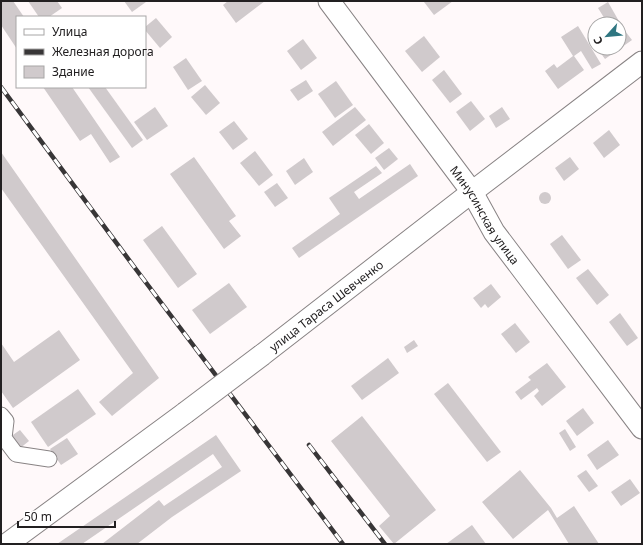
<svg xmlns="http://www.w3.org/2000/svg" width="643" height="545" font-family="'Noto Sans',sans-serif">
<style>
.building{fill:#d0cacc}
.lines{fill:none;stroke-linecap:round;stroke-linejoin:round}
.street-casing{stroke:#888384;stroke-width:17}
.secondary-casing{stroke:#888384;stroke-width:23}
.street{stroke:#fff;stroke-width:15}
.secondary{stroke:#fff;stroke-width:21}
.rail-casing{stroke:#383637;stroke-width:4.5}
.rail{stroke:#fff;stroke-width:3;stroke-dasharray:9;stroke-linecap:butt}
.secondary-bridge-casing{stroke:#888384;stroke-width:23;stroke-linecap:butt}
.secondary-bridge{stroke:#fff;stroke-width:21}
.labels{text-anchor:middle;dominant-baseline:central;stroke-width:3.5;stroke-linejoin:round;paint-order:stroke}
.street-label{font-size:12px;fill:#222021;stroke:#fff}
</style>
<rect width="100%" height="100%" fill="#fff9fa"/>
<g class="building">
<path d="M1,1H13L24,17H17V49L1,25Z"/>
<path d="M28,1H57L62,8L49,17H39Z"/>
<path d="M124,1H145L146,2L132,12Z"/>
<path d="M228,1H265L236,23L223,5Z"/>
<path d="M426,1H453L434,15L424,2Z"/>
<path d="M608,2L620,23L619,24H608L598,8Z"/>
<path d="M156,18L172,37L160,48L145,30V27Z"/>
<path d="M578,26L601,64L592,69L581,51L574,56L584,70L558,89L545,71L554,64L557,68L573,56L561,37Z"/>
<path d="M622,27L632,40L605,59L597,48H619V29Z"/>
<path d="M424,36L440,57L422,72L405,51Z"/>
<path d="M303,39L317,58L301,70L287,51Z"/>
<path d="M186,58L202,81L188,90L173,67Z"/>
<path d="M444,70L462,94L450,103L432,80Z"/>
<path d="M306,80L313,91L298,101L290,90Z"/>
<path d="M336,81L353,105L335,118L318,94Z"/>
<path d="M205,85L220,103L206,115L191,97Z"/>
<path d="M43,87H72L120,157L110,163L91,134L80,141Z"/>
<path d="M88,87H105L143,140L132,148Z"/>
<path d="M471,101L485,119L470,131L456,112Z"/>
<path d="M155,107L168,126L147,140L134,122Z"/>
<path d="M355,107L366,120L333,146L322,132Z"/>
<path d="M502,107L510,119L496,128L489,116Z"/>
<path d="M234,121L248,139L233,150L219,132Z"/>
<path d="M369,124L384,143L371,154L355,135Z"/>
<path d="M609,130L620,145L604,158L593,143Z"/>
<path d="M389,148L398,159L384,170L375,158Z"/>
<path d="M255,151L273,175L259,186L240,163Z"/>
<path d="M1,152L159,378L112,416L99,402L133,373L1,188Z"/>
<path d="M194,157L236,216L229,221L241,236L224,249L170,174Z"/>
<path d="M570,157L579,169L564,181L555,168Z"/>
<path d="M304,158L313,172L295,185L286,171Z"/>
<path d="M410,164L418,176L299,258L292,248L340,214L329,198L376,166L382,173L354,192L359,199Z"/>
<path d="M277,183L288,198L275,207L264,192Z"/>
<circle cx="545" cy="198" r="6"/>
<path d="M162,226L197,274L178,288L143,240Z"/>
<path d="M562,235L581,260L568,269L550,244Z"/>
<path d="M588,269L609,295L597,305L576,278Z"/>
<path d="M229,283L247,307L210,334L192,310Z"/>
<path d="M491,284L501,297L488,308L485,304L481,308L473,298Z"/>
<path d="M620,313L638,338L627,346L609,322Z"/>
<path d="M515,323L530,342L516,353L501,334Z"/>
<path d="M59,330L80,360L13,408L1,391V343L14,362Z"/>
<path d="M414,340L418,346L407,353L404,347Z"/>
<path d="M388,358L399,373L362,400L351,386Z"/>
<path d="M547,363L566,387L542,406L534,396L539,391L537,388L521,400L515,392L531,380L528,377Z"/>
<path d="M448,383L501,452L487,462L434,394Z"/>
<path d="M78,389L96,414L48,447L31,422Z"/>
<path d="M583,408L594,423L577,436L566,421Z"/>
<path d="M362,416L436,510L394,544L379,526L390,516L331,441Z"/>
<path d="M565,429L576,447L570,451L559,433Z"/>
<path d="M20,430L29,441L19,449L10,437Z"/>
<path d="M216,435L241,471L172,517L137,544H102L159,500L164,506L222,467L213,454L82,544H57Z"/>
<path d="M67,438L78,454L61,465L50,449Z"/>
<path d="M608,440L619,455L597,470L587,455Z"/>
<path d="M520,470L551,508L557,518L574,506L599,544H569L548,510L513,539L482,502Z"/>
<path d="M586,470L598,486L589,492L577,476Z"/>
<path d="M630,479L640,493L621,506L611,492Z"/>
<path d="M472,525L486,544H446Z"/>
</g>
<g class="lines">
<g class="street-casing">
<path id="street" d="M1,415L6,421L4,438L16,454L49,459"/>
</g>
<g class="secondary-casing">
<g id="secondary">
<path id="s1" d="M329,1L472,192L494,232L642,428"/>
<path id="s2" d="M262,355L472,192L642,62"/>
<path d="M7,544L185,413"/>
</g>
</g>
<use href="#street" class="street"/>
<use href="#secondary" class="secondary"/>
<g class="rail-casing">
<g id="rail">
<path d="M1,87L135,268L343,544"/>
<path d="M309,445L385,544"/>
</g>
</g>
<use href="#rail" class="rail"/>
<g class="secondary-bridge-casing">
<path id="secondary-bridge" d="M185,413L262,355"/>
</g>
<use href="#secondary-bridge" class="secondary-bridge"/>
</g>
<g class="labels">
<g class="street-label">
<text stroke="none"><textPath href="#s1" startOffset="265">Минусинская улица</textPath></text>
<text stroke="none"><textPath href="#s2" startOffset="81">улица Тараса Шевченко</textPath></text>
</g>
</g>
<rect width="643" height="545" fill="none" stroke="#222021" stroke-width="4"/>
<rect x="16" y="16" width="130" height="72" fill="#ffffff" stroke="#a7a6a6"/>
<rect x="24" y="29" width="20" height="6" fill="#ffffff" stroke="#a7a6a6"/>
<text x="52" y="36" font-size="12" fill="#222021">Улица</text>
<rect x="24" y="49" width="20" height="6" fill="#383637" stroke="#a7a6a6"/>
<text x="52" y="56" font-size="12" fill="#222021">Железная дорога</text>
<rect x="24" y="66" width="20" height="12" fill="#d0cacc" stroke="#a7a6a6"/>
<text x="52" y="76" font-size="12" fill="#222021">Здание</text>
<g transform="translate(607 36) rotate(243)"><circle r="19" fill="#ffffff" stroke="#a7a6a6"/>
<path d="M0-3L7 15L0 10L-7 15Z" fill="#2f7681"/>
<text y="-6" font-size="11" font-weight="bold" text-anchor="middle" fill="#222021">С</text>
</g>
<path d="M18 521v6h97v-6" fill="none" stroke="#222021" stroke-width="2"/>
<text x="24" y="521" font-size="12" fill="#222021" stroke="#ffffff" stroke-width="3" paint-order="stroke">50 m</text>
</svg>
